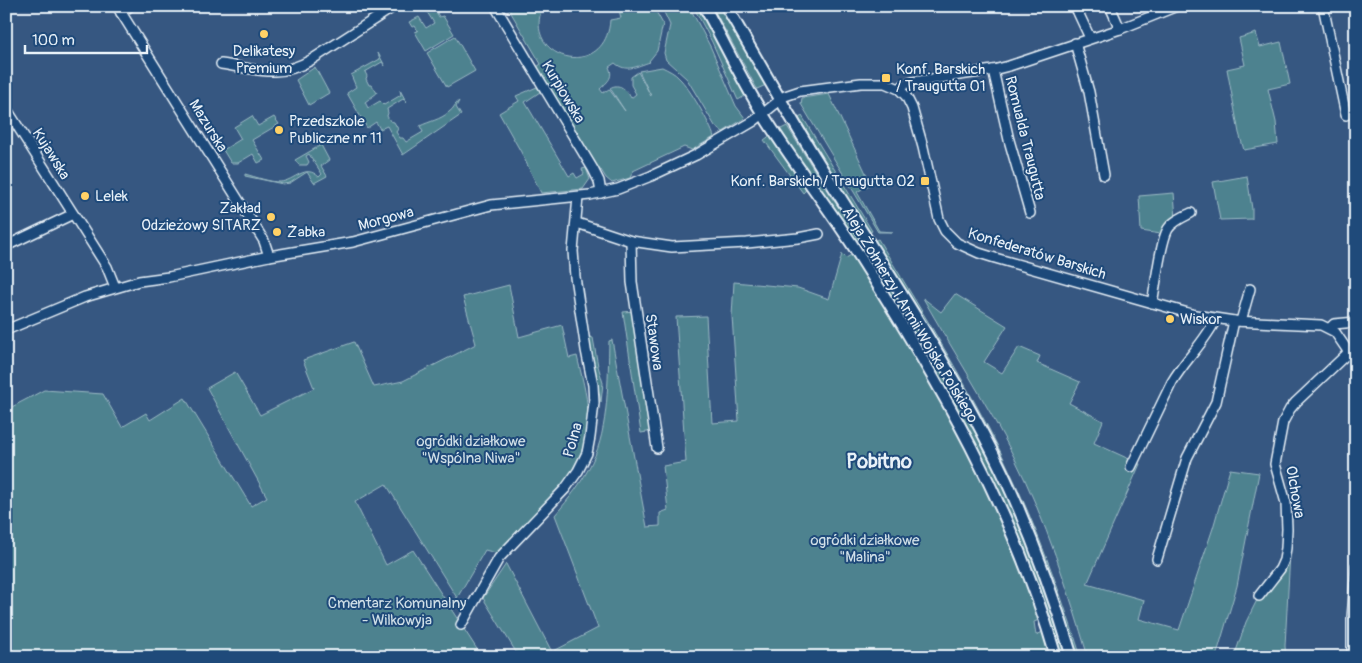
<svg xmlns="http://www.w3.org/2000/svg" width="1362" height="663" font-family="Pangolin,sans-serif">
<style>
.green{fill:#4e828f;stroke:#9bbac4}
.lines{fill:none;stroke-linecap:round;stroke-linejoin:round}
.minor-casing{stroke:#e8f1f8;stroke-width:12}
.major-casing{stroke:#e8f1f8;stroke-width:14}
.minor{stroke:#1f4a7a;stroke-width:9}
.major{stroke:#1f4a7a;stroke-width:10}
.poi-dot{fill:#ffd166;stroke:#1f4a7a;stroke-width:2}
.labels{text-anchor:middle;dominant-baseline:central;stroke-width:4;stroke-linejoin:round;paint-order:stroke}
.poi-label{font-size:15px;fill:#e8f1f8;stroke:#1f4a7a;text-anchor:start}
.street-label{font-size:15px;fill:#e8f1f8;stroke:#1f4a7a}
.park-label{font-size:15px;fill:#d1e0e8;stroke:#1f4a7a}
.district-label{font-size:20px;font-weight:bold;fill:#e8f1f8;stroke:#1f4a7a}
</style>
<rect width="100%" height="100%" fill="#365781"/>
<filter id="ink" filterUnits="userSpaceOnUse"><feTurbulence type="fractalNoise" baseFrequency=".02" numOctaves="2"/><feDisplacementMap in="SourceGraphic" scale="10" xChannelSelector="R" yChannelSelector="G"/><feConvolveMatrix kernelMatrix="1 2 1 2 8 2 1 2 1" color-interpolation-filters="sRGB"/></filter>
<g filter="url(#ink)">
<g class="green">
<path d="M437,6L440,11L437,13L439,17L443,16L454,34L426,51L415,32L418,31L415,26L412,27L409,22L419,17L426,28L434,23L427,12Z"/>
<path d="M507,6H543C520,60 606,82 610,20L621,18L618,6H653L663,24L657,51L649,61L650,62C637,66 626,73 615,63L609,67C614,78 607,82 600,89L603,93L609,89L625,111L610,88C619,82 627,90 631,98L636,94L631,85V77L638,72L651,96L639,71L662,67C668,70 675,73 679,78C689,87 711,125 714,137L692,150L684,147L633,171L630,178L612,183L606,178L601,170L599,171L537,67L541,64Z"/>
<path d="M661,6H689L711,48L736,106L745,118L723,132L715,126L687,79L666,60L664,53L670,25Z"/>
<path d="M693,6H698L745,96L738,100L737,98L712,42Z"/>
<path d="M712,6H720L766,85L757,89Z"/>
<path d="M1256,33L1260,47L1281,42L1290,84L1268,89L1276,122L1278,144L1244,150L1239,133L1227,69L1245,65L1239,38Z"/>
<path d="M455,36L475,71L447,87L427,53Z"/>
<path d="M378,53L385,66L382,62L365,72L367,76L366,79L369,85H372L377,93L365,102L368,108L380,101L384,105L401,95L400,90L407,103L403,99L387,109L388,113L387,116L390,121L394,122L398,129L396,132L400,138H403L406,142L423,132L420,126C430,121 440,120 449,112C454,109 455,103 459,101L456,107L461,115L403,155L387,126L380,129L376,122L367,128L347,93L356,87L351,75L380,59Z"/>
<path d="M315,67L329,93L309,105L296,80Z"/>
<path d="M537,87L540,92L525,102L569,176L574,173L577,178L584,174L582,169L586,168L590,179L583,189L541,193L521,152L499,113L519,101L516,96Z"/>
<path d="M829,94L871,184L857,192L879,231L893,232H878L801,104L802,98Z"/>
<path d="M252,116L258,126L274,117L279,124L252,140L264,160L258,163L253,154L238,163H231L223,150L241,139L234,127Z"/>
<path d="M802,116L872,231L869,233L799,118Z"/>
<path d="M787,126L829,194L861,238L856,241L779,130Z"/>
<path d="M771,135L806,186L805,191L803,193L764,140Z"/>
<path d="M321,145L329,160L321,166L327,176L314,183L307,172L290,183L283,184L245,176V174C256,177 269,182 280,182C295,181 305,163 319,177L322,174L309,154L306,156L309,162L307,165H299L295,160Z"/>
<path d="M1247,176L1252,209V219L1220,220L1213,182Z"/>
<path d="M1174,193L1176,219L1161,234L1141,231L1139,196Z"/>
<path d="M878,239C916,302 955,364 989,429C1027,502 1056,578 1081,657H1077L1038,544L874,241Z"/>
<path d="M865,246C909,318 954,388 991,463C1022,525 1046,590 1066,657H1062C1038,579 1008,504 970,432C937,369 898,309 861,249Z"/>
<path d="M842,254L846,258L853,254C888,313 927,370 958,431C990,492 1017,555 1039,620L1034,622L1036,635L1043,632L1051,657H519L483,598L506,564L552,652L598,628L555,515C569,499 583,481 592,462C609,429 608,377 609,341L612,340L647,527L660,526V513L668,510L663,466L686,462L676,317L706,316L712,423L739,421L732,316L734,282L798,288L829,299Z"/>
<path d="M509,285L519,337L562,325L569,358L577,356C581,374 587,394 588,413C592,470 532,517 496,553L485,550L457,598L386,484L355,502L386,565L413,550L482,657H6V410L44,390L103,394L122,427L146,413L150,420L185,398L251,506L267,497L207,388L235,372L260,415L314,388L303,360L354,342L374,387L403,381L476,344L463,297Z"/>
<path d="M955,294L1007,326L984,362L1002,373L1019,347L1040,356L1037,363L1080,382L1069,403L1103,421L1094,443L1140,464L1087,584L1144,600L1139,619L1179,630L1213,528L1230,469L1259,473L1237,586L1216,657H1088C1068,589 1046,521 1014,457C987,403 953,351 923,298L941,312Z"/>
<path d="M634,311L653,431L641,433L623,312Z"/>
<path d="M590,337L593,338L598,366L603,383L601,402L588,339Z"/>
<path d="M1290,553L1285,646L1286,657H1234L1246,622L1258,598L1279,572Z"/>
</g>
<g class="lines">
<g class="minor-casing">
<g id="minor">
<path d="M117,6L264,241L269,256"/>
<path d="M495,6L593,169L599,181L601,193"/>
<path d="M1075,6L1090,38"/>
<path d="M1110,6L1120,29"/>
<path d="M1323,6L1346,115"/>
<path d="M121,13L130,6"/>
<path d="M1075,43L1089,92L1104,175"/>
<path d="M221,64C256,69 278,79 311,60L395,6"/>
<path d="M993,70L1009,140L1030,213"/>
<path d="M899,89L905,84L913,82L993,70L1009,66L1120,29L1177,6"/>
<path d="M6,108L107,267L115,287"/>
<path d="M577,223L631,241L672,247L747,243L798,238L819,234"/>
<path d="M631,241L632,282L657,448"/>
<path d="M6,246L73,214"/>
<path d="M1152,303C1156,285 1160,243 1168,229C1173,221 1183,217 1191,213"/>
<path d="M1241,321L1250,289"/>
<path d="M1330,328L1334,324L1356,322"/>
<path d="M6,330L85,297L139,281L169,277L269,256L353,242L491,205L590,195L618,189L651,176L696,155L754,121L785,96L800,91L861,83H885L899,89L906,96L912,108L923,147L939,219L945,231L957,243L979,253L995,258L1195,315L1234,321L1321,325L1335,332L1356,363"/>
<path d="M1131,467L1172,382C1185,360 1205,342 1216,319"/>
<path d="M1157,559L1187,458L1216,402L1234,321"/>
<path d="M1259,596L1280,569L1284,560L1286,548L1287,529L1286,503L1275,464L1283,422L1290,409L1296,402L1349,352"/>
<path d="M461,625L499,558L565,489L578,471L587,453L590,437L594,403L593,385L586,350L575,277L573,251L578,197"/>
<path d="M1352,657V619L1356,566"/>
</g>
</g>
<g class="major-casing">
<g id="major">
<path d="M704,6C724,42 742,81 764,116C792,161 826,204 855,249C937,378 1014,509 1056,657"/>
<path d="M726,6C760,64 792,122 828,178C890,276 957,376 1006,480C1032,537 1054,597 1072,657"/>
</g>
</g>
<use href="#minor" class="minor"/>
<use href="#major" class="major"/>
</g>
</g>
<g class="poi-dot">
<circle cx="264" cy="34" r="5"/>
<rect x="881" y="73" width="10" height="10" rx="2.5"/>
<circle cx="279" cy="130" r="5"/>
<rect x="920" y="176" width="10" height="10" rx="2.5"/>
<circle cx="85" cy="196" r="5"/>
<circle cx="271" cy="217" r="5"/>
<circle cx="277" cy="232" r="5"/>
<circle cx="1170" cy="319" r="5"/>
</g>
<g class="labels">
<g class="poi-label">
<text x="264" y="51" text-anchor="middle">Delikatesy<tspan x="264" dy="17">Premium</tspan></text>
<text x="896" y="69">Konf. Barskich<tspan x="896" dy="17">/ Traugutta 01</tspan></text>
<text x="289" y="121">Przedszkole<tspan x="289" dy="17">Publiczne nr 11</tspan></text>
<text x="915" y="181" text-anchor="end">Konf. Barskich / Traugutta 02</text>
<text x="95" y="196">Lelek</text>
<text x="261" y="208" text-anchor="end">Zakład<tspan x="261" dy="17">Odzieżowy SITARZ</tspan></text>
<text x="287" y="232">Żabka</text>
<text x="1180" y="319">Wiskor</text>
</g>
<g class="street-label">
<text transform="translate(563 92) rotate(59)">Kurpiowska</text>
<text transform="translate(208 126) rotate(58)">Mazurska</text>
<text transform="translate(1025 138) rotate(76)">Romualda Traugutta</text>
<text transform="translate(51 154) rotate(58)">Kujawska</text>
<text transform="translate(386 219) rotate(-15)">Morgowa</text>
<text transform="translate(1037 254) rotate(17)">Konfederatów Barskich</text>
<text transform="translate(910 315) rotate(59)">Aleja Żołnierzy I Armii Wojska Polskiego</text>
<text transform="translate(654 342) rotate(82)">Stawowa</text>
<text transform="translate(573 440) rotate(-74)">Polna</text>
<text transform="translate(1295 492) rotate(80)">Olchowa</text>
</g>
<g class="park-label">
<text x="471" y="441">ogródki działkowe<tspan x="471" dy="17">"Wspólna Niwa"</tspan></text>
<text x="865" y="540">ogródki działkowe<tspan x="865" dy="17">"Malina"</tspan></text>
<text x="397" y="603">Cmentarz Komunalny<tspan x="397" dy="17">- Wilkowyja</tspan></text>
</g>
<g class="district-label">
<text x="879" y="461">Pobitno</text>
</g>
</g>
<rect width="1362" height="663" fill="none" stroke="#1f4a7a" stroke-width="25"/>
<rect x="12" y="12" width="1337" height="638" fill="none" stroke="#e8f1f8" stroke-width="2" filter="url(#ink)"/>
<path d="M25 45v8h122v-8" fill="none" stroke="#e8f1f8" stroke-width="2.5"/>
<text x="32" y="45" font-size="15" fill="#e8f1f8" stroke="#1f4a7a" stroke-width="4" paint-order="stroke">100 m</text>
</svg>
